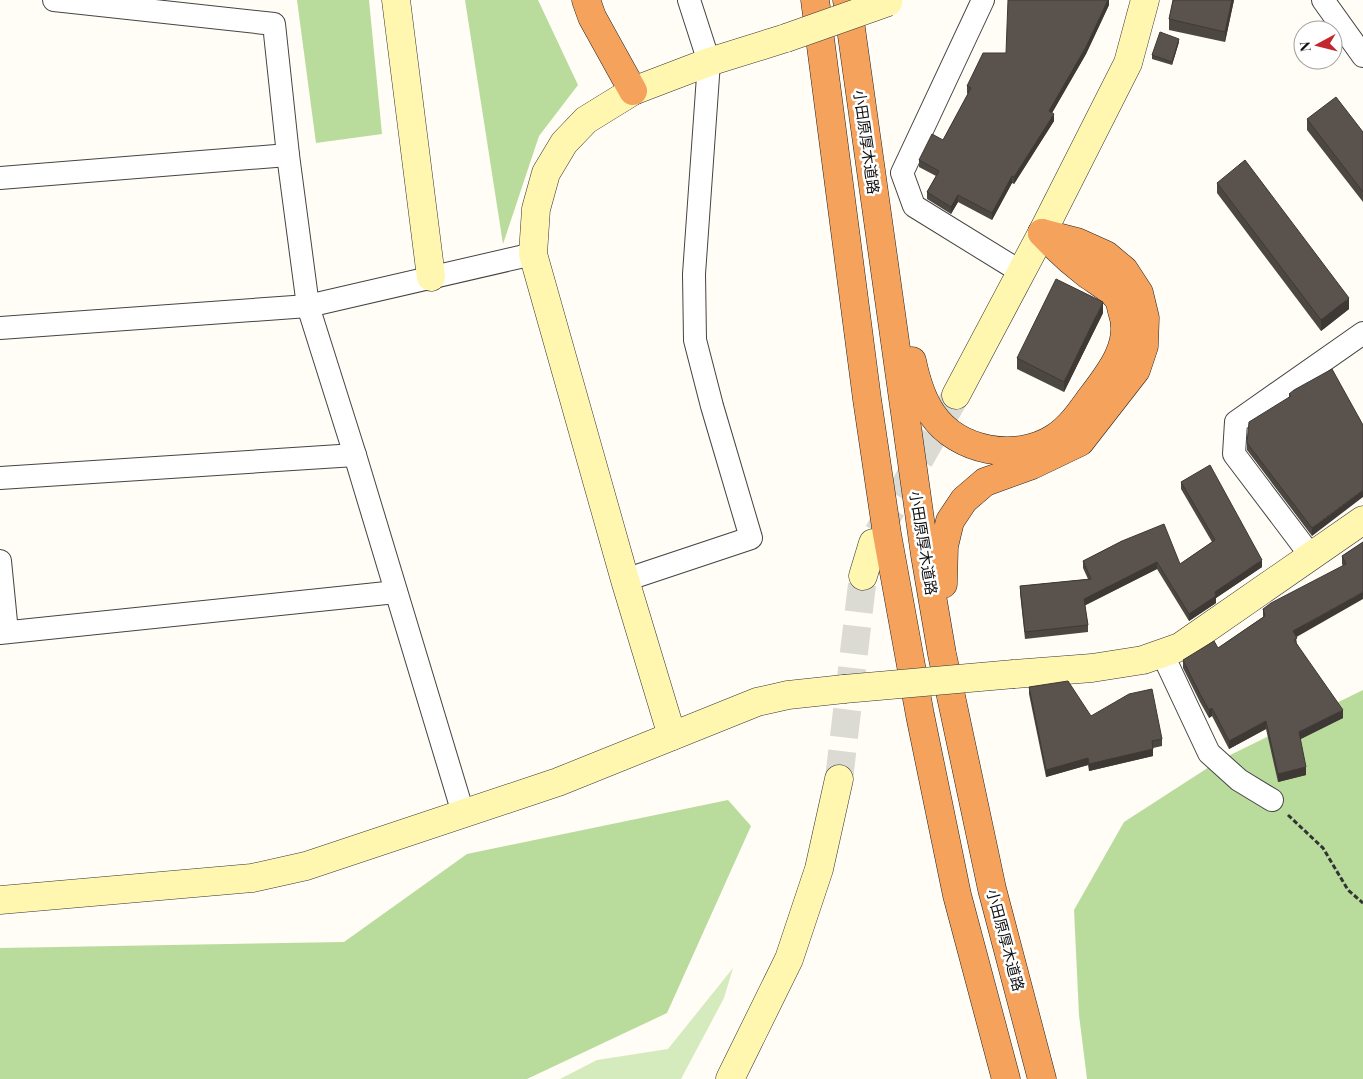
<svg xmlns="http://www.w3.org/2000/svg" width="1363" height="1079" font-family="'Playfair Display','Noto Sans JP',serif">
<style>
.green{fill:#d5ebbd}
.forest{fill:#b9dc9c}
.lines{fill:none;stroke-linecap:round;stroke-linejoin:round}
.secondary-tunnel{stroke:#dbdad3;stroke-width:28;stroke-dasharray:28 14;stroke-linecap:butt}
.street-casing{stroke:#444;stroke-width:24}
.secondary-casing{stroke:#333;stroke-width:29}
.highway-casing{stroke:#222;stroke-width:29}
.path{stroke:#333;stroke-width:3;stroke-dasharray:5 2.5;stroke-linecap:butt}
.street{stroke:#fff;stroke-width:22}
.secondary{stroke:#fff6b0;stroke-width:28}
.highway{stroke:#f5a25d;stroke-width:28}
.secondary-bridge-casing{stroke:#333;stroke-width:29;stroke-linecap:butt}
.secondary-bridge{stroke:#fff6b0;stroke-width:28}
.wall{fill:#4d4742}
.shaded-wall{fill:#3f3936}
.building{fill:#5a524d;stroke:#3f3936}
.labels{text-anchor:middle;dominant-baseline:central;stroke-width:5;stroke-linejoin:round;paint-order:stroke}
.street-label{font-size:15px;fill:#111;stroke:#fff}
</style>
<rect width="100%" height="100%" fill="#fffdf5"/>
<path class="green" d="M733,968L724,998L681,1079H560L597,1060L668,1049Z"/>
<g class="forest">
<path d="M297,0H369L382,134L316,143Z"/>
<path d="M465,0H538L578,85L539,136L503,244Z"/>
<path d="M1363,690V1079H1087L1079,1015L1074,910L1124,822L1220,760Z"/>
<path d="M728,800L751,826L667,1013L527,1079H0V948L344,942L467,854Z"/>
</g>
<g class="lines">
<g class="secondary-tunnel">
<path d="M878,533L956,395"/>
<path d="M839,779L863,576"/>
</g>
<g class="street-casing">
<g id="street">
<path d="M54,0L274,24L288,155L308,306L355,455L463,813"/>
<path d="M983,0L902,173L914,206L1021,272"/>
<path d="M1323,0L1363,56"/>
<path d="M0,178L288,155"/>
<path d="M0,328L308,306L533,254"/>
<path d="M0,478L355,455"/>
<path d="M1311,556L1234,454L1236,422L1363,333"/>
<path d="M0,561L7,632"/>
<path d="M625,580L751,538L712,406L695,340L694,274L709,62L689,0"/>
<path d="M0,633L396,592"/>
<path d="M1162,653L1209,753L1239,780L1272,800"/>
</g>
</g>
<g class="secondary-casing">
<g id="secondary">
<path d="M396,0L431,277"/>
<path d="M956,395L1042,233L1128,63L1145,0"/>
<path d="M863,576L873,543"/>
<path d="M1014,674L1092,668L1143,660L1180,647L1363,520"/>
<path d="M672,736L625,580L533,254L536,209L546,173L564,143L586,120L633,91L709,62L786,38"/>
<path d="M0,900L252,878L306,866L558,782L757,702L788,695L844,689"/>
<path d="M730,1079L789,959L819,869L839,779"/>
</g>
</g>
<g class="highway-casing">
<g id="highway">
<path d="M586,0L592,17L633,91"/>
<path d="M815,0L867,399L887,534L920,715L957,895L1006,1079"/>
<path d="M847,0L925,555L942,654L992,889L1042,1079"/>
<path d="M912,361C916,380 921,398 932,414C958,452 1016,462 1054,438C1069,429 1080,413 1090,399C1109,374 1134,344 1122,311C1121,307 1120,300 1117,297C1111,289 1095,280 1087,274C1070,261 1057,249 1042,233"/>
<path d="M943,584L944,546L950,521L964,500L985,482L1032,465L1080,442L1136,370L1144,346L1145,318L1139,293L1124,270L1106,255L1077,242L1042,233"/>
</g>
</g>
<path class="path" d="M1288,815L1323,848L1348,890L1363,903"/>
<use href="#street" class="street"/>
<use href="#secondary" class="secondary"/>
<use href="#highway" class="highway"/>
<g class="secondary-bridge-casing">
<g id="secondary-bridge">
<path d="M786,38L888,2"/>
<path d="M844,689L1014,674"/>
</g>
</g>
<use href="#secondary-bridge" class="secondary-bridge"/>
</g>
<g class="wall">
<path d="M1109,0V5L1086,54L1052,113L1054,121L1014,184L1012,183L992,220L958,202L951,214L927,199V192L936,176L919,167V160L943,140L968,94L967,93V86L1006,53Z"/>
<path d="M1173,0H1234L1225,42L1169,30V19Z"/>
<path d="M1179,42L1172,65L1152,59V55Z"/>
<path d="M1307,119L1363,132V202L1307,130Z"/>
<path d="M1217,183L1349,309L1321,331L1217,193Z"/>
<path d="M1103,313L1064,392L1017,369V358Z"/>
<path d="M1289,394L1363,425L1312,536L1247,450V443L1289,398Z"/>
<path d="M1181,482L1262,567L1216,598V603L1189,621L1157,569L1085,605L1088,625V632L1025,639L1020,593V586L1088,579L1083,568V561L1122,541L1180,564L1212,542L1181,489Z"/>
<path d="M1363,542L1296,637L1297,644L1343,718L1300,739L1306,775L1278,782L1266,729L1229,749L1212,716L1209,718L1200,702L1183,668V660L1218,648L1263,617V609L1343,566L1342,564V556Z"/>
<path d="M1029,687L1091,716L1162,739V746L1153,748V756L1089,771L1088,765L1046,777L1029,694Z"/>
</g>
<g class="shaded-wall">
<path d="M1108,0H1109V5L1086,54L1049,118V111Z"/>
<path d="M1232,0H1234L1225,42V32Z"/>
<path d="M1179,39V42L1172,65V62Z"/>
<path d="M1054,114V121L1014,184V177Z"/>
<path d="M1012,176V183L992,220V213Z"/>
<path d="M958,195V202L951,214V207Z"/>
<path d="M1349,298V309L1321,331V320Z"/>
<path d="M1103,302V313L1064,392V382Z"/>
<path d="M1363,490V497L1312,536V528Z"/>
<path d="M1262,560V567L1216,598V603L1189,621V614L1215,592Z"/>
<path d="M1157,562V569L1084,606V599Z"/>
<path d="M1363,592V599L1293,639V631Z"/>
<path d="M1212,708V716L1209,718V710Z"/>
<path d="M1343,710V718L1299,740V732Z"/>
<path d="M1266,721V729L1229,749V741Z"/>
<path d="M1153,749V756L1089,771V764Z"/>
<path d="M1088,758V765L1046,777V770Z"/>
<path d="M1306,767V775L1278,782V774Z"/>
</g>
<g class="building">
<path d="M1008,0H1108L1086,47L1049,111L1054,114L1014,177L1012,176L992,213L958,195L951,207L927,192L939,171L919,160L932,134L943,140L971,88L967,86L983,53H1006Z"/>
<path d="M1173,0H1232L1225,32L1169,19Z"/>
<path d="M1160,32L1179,39L1172,62L1152,55Z"/>
<path d="M1336,97L1363,132V192L1307,119Z"/>
<path d="M1245,160L1349,298L1321,320L1217,183Z"/>
<path d="M1056,279L1103,302L1064,382L1017,358Z"/>
<path d="M1332,369L1363,425V490L1312,528L1247,443L1249,422L1291,396L1289,394L1294,390Z"/>
<path d="M1210,465L1262,560L1215,592L1216,596L1189,614L1157,562L1084,599L1088,625L1025,632L1020,586L1091,579L1083,561L1122,541L1164,524L1180,564L1215,540L1181,482Z"/>
<path d="M1363,542V592L1293,631L1297,638L1294,640L1343,710L1299,732L1306,767L1278,774L1266,721L1229,741L1212,708L1209,710L1200,694L1183,660L1214,641L1218,648L1265,616L1263,609L1271,603L1346,564L1342,556Z"/>
<path d="M1068,681L1091,716L1129,694L1152,689L1162,739L1152,741L1153,749L1089,764L1088,758L1046,770L1029,687Z"/>
</g>
<g class="labels">
<g class="street-label">
<text transform="translate(867 142) rotate(82)">小田原厚木道路</text>
<text transform="translate(924 543) rotate(81)">小田原厚木道路</text>
<text transform="translate(1006 940) rotate(75)">小田原厚木道路</text>
</g>
</g>
<g transform="translate(1318 45) rotate(263)"><circle r="24" fill="#ffffff" stroke="#a0a0a0"/>
<path d="M0-4L9 19L0 12L-9 19Z" fill="#c4262e"/>
<text y="-8" font-size="14" font-weight="bold" text-anchor="middle" fill="#111111">N</text>
</g>
</svg>
